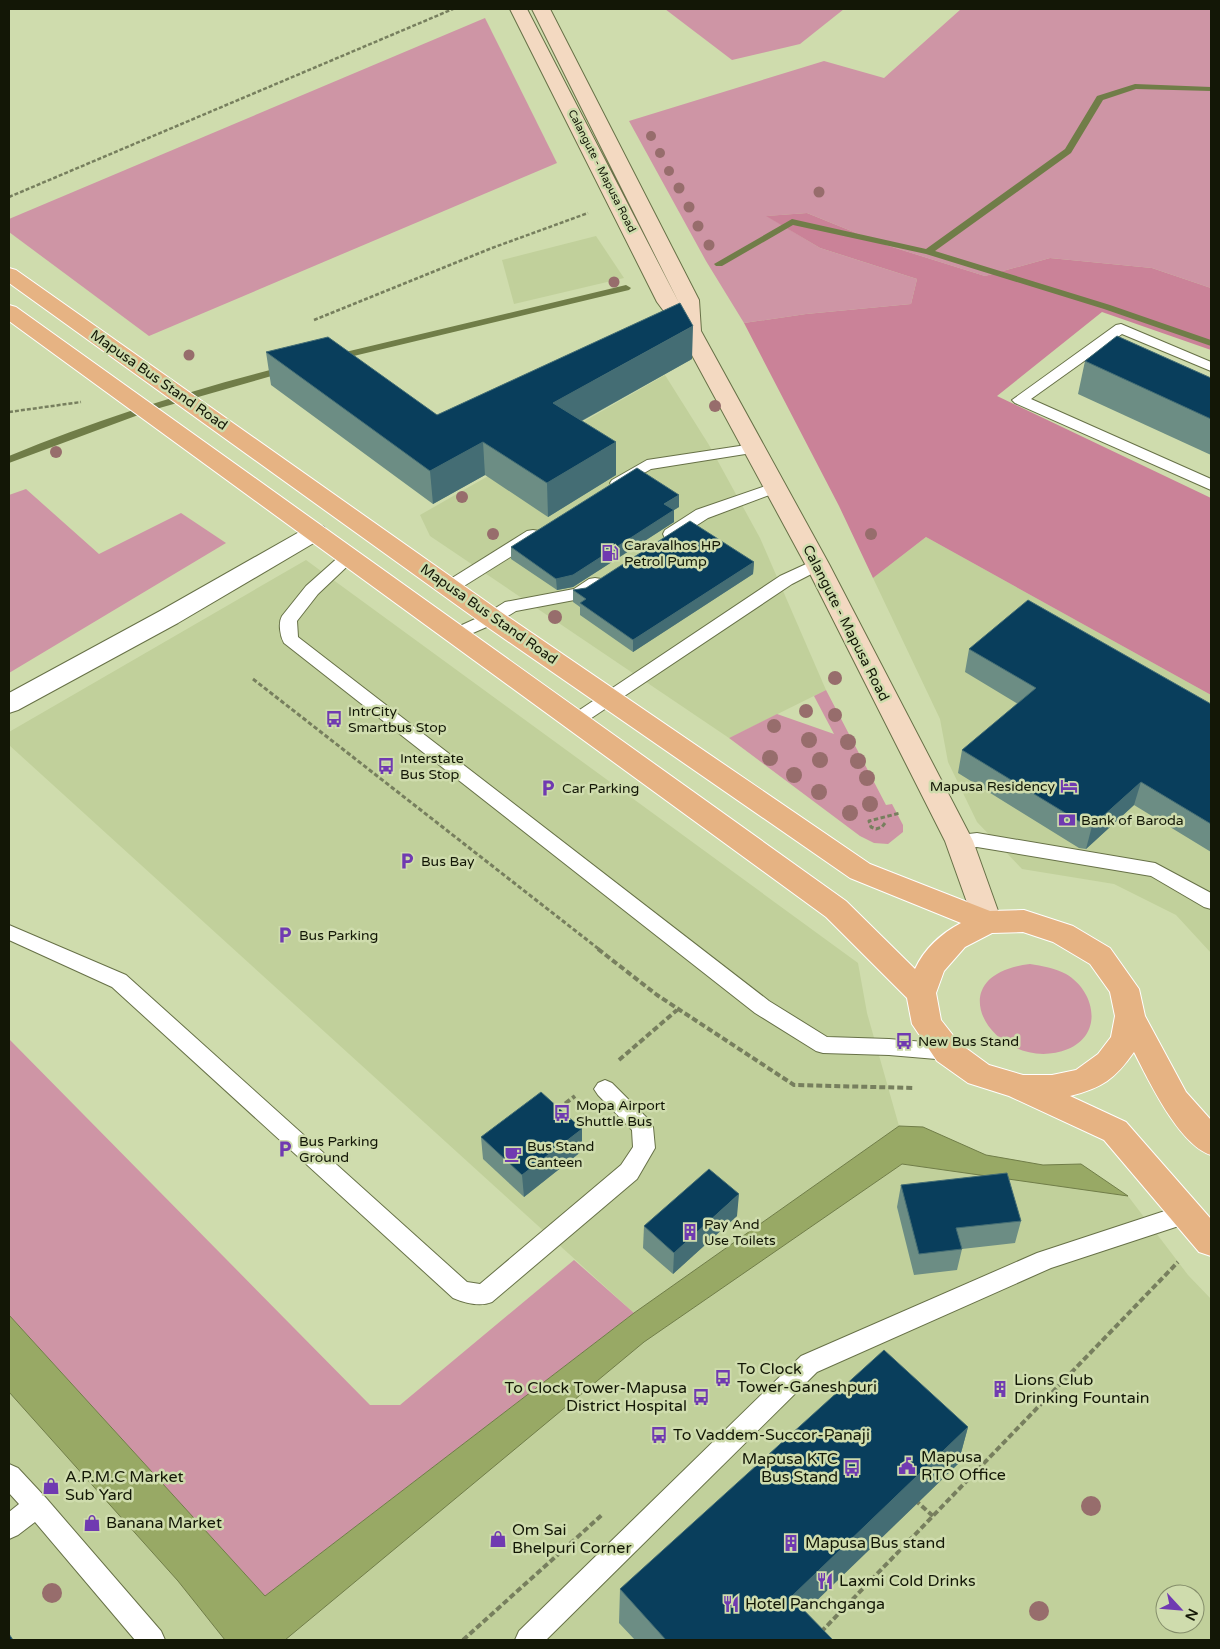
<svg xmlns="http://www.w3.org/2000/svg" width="1220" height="1649" font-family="'Varela Round',sans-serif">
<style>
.built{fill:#c1d09b;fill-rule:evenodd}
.green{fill:#ce95a5}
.forest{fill:#ca8298}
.water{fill:#98a965;stroke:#707d48}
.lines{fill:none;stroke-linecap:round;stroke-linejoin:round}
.stream{fill:#707d48;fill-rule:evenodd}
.service-casing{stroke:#677147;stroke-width:2}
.minor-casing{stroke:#677147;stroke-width:2}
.secondary-casing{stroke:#677147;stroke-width:2}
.primary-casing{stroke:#fff;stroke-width:2}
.path-far2{stroke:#777f5e;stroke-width:2.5;stroke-dasharray:4 2;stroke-linecap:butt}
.path-far1{stroke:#777f5e;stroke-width:3;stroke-dasharray:4.5 2.5;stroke-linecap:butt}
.path{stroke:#777f5e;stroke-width:4;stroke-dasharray:6 3;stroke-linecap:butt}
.service{fill:#fff;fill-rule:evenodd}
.minor{fill:#fff;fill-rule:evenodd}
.secondary{fill:#f3d9c1;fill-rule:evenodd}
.primary{fill:#e6b383;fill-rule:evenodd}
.tree{fill:#976d6c}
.wall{fill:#6c8d84}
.shaded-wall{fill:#446d74}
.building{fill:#093e5c;stroke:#446d74}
.labels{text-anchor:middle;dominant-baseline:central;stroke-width:5;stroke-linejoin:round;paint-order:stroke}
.far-street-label{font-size:11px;fill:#131706;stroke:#cfdcad}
.street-label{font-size:14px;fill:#131706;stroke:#cfdcad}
.poi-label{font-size:14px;fill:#131706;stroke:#cfdcad;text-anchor:start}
.near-poi-label{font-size:16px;fill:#131706;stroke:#cfdcad;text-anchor:start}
</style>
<rect width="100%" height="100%" fill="#cfdcad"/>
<g class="built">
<path d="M596,236L624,278L514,304L502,260Z"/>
<path d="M665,375L709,445L760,538L826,690L729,738L430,536L420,515Z"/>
<path d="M926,537L1211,695V953L1176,915L1114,884L1022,869L977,822L948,762L940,719L873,578Z"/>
<path d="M306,560L858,963L867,1013L899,1126L634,1313L9,745V732Z"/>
<path d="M902,1164L1128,1196L1188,1275L1211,1299V1640H285L644,1342ZM1165,1594H1195V1624H1165Z"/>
<path d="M9,1392L178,1581L225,1640H9Z"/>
</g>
<g class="green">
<path d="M665,9H844L800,44L732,60Z"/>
<path d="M961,9H1211V288L1152,268L1050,258L985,276L886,245L807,213L767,216L820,248L917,279L911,304L806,314L744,323L706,261L629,121L824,61L884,78Z"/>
<path d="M485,18L557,163L149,336L9,232V219Z"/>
<path d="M26,489L99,554L181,513L226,543L9,673V495Z"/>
<path d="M826,690L886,805L892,804L903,825V832L888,844L874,843L860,836L729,738L777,714L834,734L814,696Z"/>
<path d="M1030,964C1042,966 1055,968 1066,974C1095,991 1104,1034 1068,1049C999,1077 930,976 1030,964Z"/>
<path d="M9,1039L370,1405H400L574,1260L634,1313L265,1596L9,1315Z"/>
</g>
<path class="forest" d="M807,213L886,245L985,276L1050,258L1152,268L1211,288V350L1102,312L997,396L1211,498V695L926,537L873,578L839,506L744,323L806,314L911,304L917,279L820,248L766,216Z"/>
<path class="water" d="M899,1126L923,1127L986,1155L1043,1165L1081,1164L1128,1196L902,1164L644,1342L285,1640H225L178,1581L9,1392V1315L265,1596L634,1313Z"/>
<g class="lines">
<g class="stream">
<path d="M1135,84L1211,87V91L1136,89L1103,100L1071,153L935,251L1110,305L1211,340V346L1104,309L926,254L793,225L722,266H716L714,264L792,219L926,249L1065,149L1097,96Z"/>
<path d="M626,285L631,288L629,290L337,360L332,357L337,354Z"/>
<path d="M286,366L289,367V371L149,411L9,463V456C99,419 191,390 286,366Z"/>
</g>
<g class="service-casing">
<g id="service">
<path d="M1121,324L1211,362V371L1122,334L1031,399L1211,479V490L1015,403L1012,400L1116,325Z"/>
<path d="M753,444L758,446L761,449L758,452L651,469L618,488L612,486L610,483L612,480L647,460Z"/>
<path d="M774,483L780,485L782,488L780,491L708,518L677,538L671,539L665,538L663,534L665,530L696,510Z"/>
<path d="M533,530L539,531L541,535L539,539L456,591L450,592L444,591L442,587L444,583L527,531Z"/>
<path d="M348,553L354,554L356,558L318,594L297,621L298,637L769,1001L827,1037L889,1039L948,1044L955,1046L958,1052L955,1058L948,1060L889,1055L823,1053L816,1051L755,1013L284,643C280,636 278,623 282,616L306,586L342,554Z"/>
<path d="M817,559L823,560L825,564L823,568L792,584L581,725L575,727L569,725L566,721L569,717L780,576Z"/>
<path d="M595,578L601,579L603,583L585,598L516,611L498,622L457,640L451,638L448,634L451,630L486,614L505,602L574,589L589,579Z"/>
<path d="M977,833L1155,863L1211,893V909L1204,907L1151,876L977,847L959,848L952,846L950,841L952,836Z"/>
<path d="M9,925L126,975L467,1282L480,1284L621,1165L633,1147L632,1130L598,1095L594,1089L598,1083L605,1080L612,1083L650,1121L653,1127L655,1148L637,1179L492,1302C480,1307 465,1303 453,1298L112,987L9,940Z"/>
<path d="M1186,1204L1194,1207L1197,1214L1194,1221L1051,1268L817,1372L546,1640H515L519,1631L801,1356L1037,1253Z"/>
<path d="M9,1464L18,1468L46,1498L161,1631L165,1640H135L35,1522L18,1535L9,1539V1512L19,1504L9,1493Z"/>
</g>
</g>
<g class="minor-casing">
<path id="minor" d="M316,524L324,527L328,532L324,537L178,623L18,710L9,713V693L160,611L308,527Z"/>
</g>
<g class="secondary-casing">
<path id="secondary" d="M510,9H527L679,303L532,9H550L699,300L701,331L829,564L973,841L1002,922L998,930L988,933L978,930L974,922L945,841L805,564L680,333L657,302Z"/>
</g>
<g class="primary-casing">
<path id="primary" d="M9,268L16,270L501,612L870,864L990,911L1024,910L1073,926L1110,948L1139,989L1145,1016L1186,1092L1211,1120V1155C1179,1145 1149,1081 1134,1052C1115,1079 1102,1088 1070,1096L1126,1122L1211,1219V1256L1199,1252L1104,1140L1009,1096L968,1083L937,1061L912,1024L907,998L826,917L9,321V305L16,307L846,901L915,969C924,949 942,933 961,923L850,878L483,624L9,283ZM1023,932L1053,942L1090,964L1110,992L1115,1016L1111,1037L1098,1054L1076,1070L1052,1075H1023L989,1065L959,1043L941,1020L936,993L944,971L965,947L992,933Z"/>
</g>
<g class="path-far2">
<path d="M9,197L453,9"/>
<path d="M314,320L492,248L588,213"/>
<path d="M9,412L81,402"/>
</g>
<g class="path-far1">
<path d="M253,679L600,950"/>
<path d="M885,823L882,827L876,829L871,827L869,821L900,813"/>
</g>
<g class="path">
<path d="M598,949L657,995L794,1085L914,1088"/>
<path d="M619,1060L677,1010"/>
<path d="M558,1109L575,1096"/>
<path d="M915,1500L933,1516"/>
<path d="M821,1632L1178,1262"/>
<path d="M463,1640L603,1514"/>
</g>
<use href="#service" class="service"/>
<use href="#minor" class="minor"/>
<use href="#secondary" class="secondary"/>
<use href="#primary" class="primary"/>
</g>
<g class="tree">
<circle cx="651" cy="136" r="5"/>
<circle cx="660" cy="153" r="5"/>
<circle cx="669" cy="171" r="5"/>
<circle cx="679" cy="188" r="5.5"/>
<circle cx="819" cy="192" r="5.5"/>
<circle cx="689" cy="207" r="5.5"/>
<circle cx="698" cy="226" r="5.5"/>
<circle cx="709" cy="245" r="5.5"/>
<circle cx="614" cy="282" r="5.5"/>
<circle cx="189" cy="355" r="5.5"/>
<circle cx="715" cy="406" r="6"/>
<circle cx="56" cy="452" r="6"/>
<circle cx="462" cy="497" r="6"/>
<circle cx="493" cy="534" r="6"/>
<circle cx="871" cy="534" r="6"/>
<circle cx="555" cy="617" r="7"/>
<circle cx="835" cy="678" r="7"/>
<circle cx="806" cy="711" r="7"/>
<circle cx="835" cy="715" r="7"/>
<circle cx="774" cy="726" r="7"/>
<circle cx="809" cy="740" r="8"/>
<circle cx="848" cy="742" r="8"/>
<circle cx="770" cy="758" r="8"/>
<circle cx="820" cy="760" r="8"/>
<circle cx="858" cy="761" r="8"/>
<circle cx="794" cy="775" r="8"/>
<circle cx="867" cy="778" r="8"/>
<circle cx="819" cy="792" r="8"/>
<circle cx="870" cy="804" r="8"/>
<circle cx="850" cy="813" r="8"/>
<circle cx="1091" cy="1506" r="10"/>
<circle cx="52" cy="1593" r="10"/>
<circle cx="1039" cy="1611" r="10"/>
</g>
<g class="wall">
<path d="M266,352L437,415L692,359L582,421L616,475L548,517L485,475L433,504L271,385Z"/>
<path d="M1085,361L1211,378V455L1078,394Z"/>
<path d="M679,507L674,510V522L573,587L557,590L511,559V547Z"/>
<path d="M754,562L753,574L633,652L580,615V607L573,602V590Z"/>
<path d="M969,649L1211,704V852L1134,805L1086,849L1079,848L958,773L962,750L1018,704L965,672Z"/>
<path d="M582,1129V1151L524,1197L483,1159L481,1137Z"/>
<path d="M901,1185L1021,1221L1015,1243L962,1249L957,1270L914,1275L897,1207Z"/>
<path d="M737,1216L673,1274L643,1248L644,1226Z"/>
<path d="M968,1427L958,1464L805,1612L833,1640H635L619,1623L620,1589Z"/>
</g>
<g class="shaded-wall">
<path d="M693,326L692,359L554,436L553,403Z"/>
<path d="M483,442L485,475L433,504L430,471Z"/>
<path d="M616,442V475L548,517L547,483Z"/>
<path d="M679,495V507L664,516V504Z"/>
<path d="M674,510V522L573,587L557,590L556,579Z"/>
<path d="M754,562L753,574L633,652V640Z"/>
<path d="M1141,782L1134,805L1086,849L1092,826Z"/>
<path d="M582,1129V1151L524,1197L522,1175Z"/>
<path d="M739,1194L737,1216L673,1274L674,1253Z"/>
<path d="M968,1427L958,1464L786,1630L791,1597Z"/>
</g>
<g class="building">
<path d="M680,303L693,326L553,403L616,442L547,483L483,442L430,471L266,352L328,337L437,415Z"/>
<path d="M1117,336L1211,378V419L1085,361Z"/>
<path d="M637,468L679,495L664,504L674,510L573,575L556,579L511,547Z"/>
<path d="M690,521L754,562L633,640L580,603L586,599L573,590L586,588Z"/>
<path d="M1028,600L1211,704V824L1141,782L1092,826L1085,825L962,750L1036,688L969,649Z"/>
<path d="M541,1092L582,1129L522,1175L481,1137Z"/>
<path d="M709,1169L739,1194L674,1253L644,1226Z"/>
<path d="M1007,1173L1021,1221L956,1228L962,1249L919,1254L901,1185Z"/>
<path d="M884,1350L968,1427L791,1597L833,1640H666L620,1589Z"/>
<path d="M9,1634L13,1640H9Z"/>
</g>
<defs>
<g id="fuel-bare" transform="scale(1.35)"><path d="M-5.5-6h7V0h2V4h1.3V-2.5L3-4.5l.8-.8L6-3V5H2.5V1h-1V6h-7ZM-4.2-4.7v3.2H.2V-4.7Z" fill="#703ab1" stroke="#cfdcad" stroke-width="2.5" paint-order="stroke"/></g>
<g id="bus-bare" transform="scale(1.35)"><path d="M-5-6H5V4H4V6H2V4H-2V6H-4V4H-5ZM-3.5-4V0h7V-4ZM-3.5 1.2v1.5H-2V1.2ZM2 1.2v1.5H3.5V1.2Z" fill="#703ab1" stroke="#cfdcad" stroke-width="2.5" paint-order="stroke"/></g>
<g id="hotel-bare" transform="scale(1.35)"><path d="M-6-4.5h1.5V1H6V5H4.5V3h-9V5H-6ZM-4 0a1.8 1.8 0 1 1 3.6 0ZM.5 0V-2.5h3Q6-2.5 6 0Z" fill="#703ab1" stroke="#cfdcad" stroke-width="2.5" paint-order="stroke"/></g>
<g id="parking-bare" transform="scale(1.35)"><path d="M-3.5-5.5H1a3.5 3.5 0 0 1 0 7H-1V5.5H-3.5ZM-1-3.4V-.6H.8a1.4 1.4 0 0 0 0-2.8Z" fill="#703ab1" stroke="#cfdcad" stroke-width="2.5" paint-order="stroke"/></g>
<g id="bank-bare" transform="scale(1.35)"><path d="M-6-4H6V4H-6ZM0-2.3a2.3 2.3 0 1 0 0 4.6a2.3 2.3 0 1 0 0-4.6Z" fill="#703ab1" stroke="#cfdcad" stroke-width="2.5" paint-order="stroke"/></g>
<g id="cafe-bare" transform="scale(1.35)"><path d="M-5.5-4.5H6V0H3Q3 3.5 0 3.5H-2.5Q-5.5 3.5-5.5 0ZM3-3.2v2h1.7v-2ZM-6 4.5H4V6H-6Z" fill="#703ab1" stroke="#cfdcad" stroke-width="2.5" paint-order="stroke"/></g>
<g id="building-bare" transform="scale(1.35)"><path d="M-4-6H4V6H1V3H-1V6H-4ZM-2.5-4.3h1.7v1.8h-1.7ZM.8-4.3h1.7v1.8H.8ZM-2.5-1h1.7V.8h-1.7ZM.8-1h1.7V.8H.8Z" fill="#703ab1" stroke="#cfdcad" stroke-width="2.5" paint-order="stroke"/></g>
<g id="civic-bare" transform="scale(1.35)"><path d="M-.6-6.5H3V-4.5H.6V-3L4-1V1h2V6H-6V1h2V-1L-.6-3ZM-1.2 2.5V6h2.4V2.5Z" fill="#703ab1" stroke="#cfdcad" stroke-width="2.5" paint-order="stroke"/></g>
<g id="shop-bare" transform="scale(1.35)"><path d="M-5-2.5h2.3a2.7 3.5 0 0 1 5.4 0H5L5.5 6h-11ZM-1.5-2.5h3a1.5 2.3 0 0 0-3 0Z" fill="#703ab1" stroke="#cfdcad" stroke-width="2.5" paint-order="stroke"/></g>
<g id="restaurant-bare" transform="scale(1.35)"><path d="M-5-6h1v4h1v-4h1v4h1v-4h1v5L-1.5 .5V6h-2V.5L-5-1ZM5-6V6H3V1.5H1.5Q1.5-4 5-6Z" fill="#703ab1" stroke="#cfdcad" stroke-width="2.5" paint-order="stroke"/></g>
</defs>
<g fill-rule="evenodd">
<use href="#fuel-bare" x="610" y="553"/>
<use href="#bus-bare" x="334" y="719"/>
<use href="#bus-bare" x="386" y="766"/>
<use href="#hotel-bare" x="1069" y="786"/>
<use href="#parking-bare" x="548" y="788"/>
<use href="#bank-bare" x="1067" y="820"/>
<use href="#parking-bare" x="407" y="861"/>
<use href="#parking-bare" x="285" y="935"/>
<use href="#bus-bare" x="904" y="1041"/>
<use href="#bus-bare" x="562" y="1113"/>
<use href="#parking-bare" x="285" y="1149"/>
<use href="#cafe-bare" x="513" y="1154"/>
<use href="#building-bare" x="690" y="1232"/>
<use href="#bus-bare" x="723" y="1378"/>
<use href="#building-bare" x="1000" y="1389"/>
<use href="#bus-bare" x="701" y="1397"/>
<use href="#bus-bare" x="659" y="1435"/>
<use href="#civic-bare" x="907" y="1466"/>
<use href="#bus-bare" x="852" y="1468"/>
<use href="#shop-bare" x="51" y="1486"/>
<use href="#shop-bare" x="92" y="1523"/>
<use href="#shop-bare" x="498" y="1539"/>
<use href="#building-bare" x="791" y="1543"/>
<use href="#restaurant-bare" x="825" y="1581"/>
<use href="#restaurant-bare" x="731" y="1604"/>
</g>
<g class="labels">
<g class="far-street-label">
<text transform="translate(602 171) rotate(63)">Calangute - Mapusa Road</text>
</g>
<g class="street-label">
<text transform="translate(159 380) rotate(35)">Mapusa Bus Stand Road</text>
<text transform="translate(489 614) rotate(35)">Mapusa Bus Stand Road</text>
<text transform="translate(846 623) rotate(63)">Calangute - Mapusa Road</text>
</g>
<g class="poi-label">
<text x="624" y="545">Caravalhos HP<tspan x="624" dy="16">Petrol Pump</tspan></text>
<text x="348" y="711">IntrCity<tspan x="348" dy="16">Smartbus Stop</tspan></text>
<text x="400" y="758">Interstate<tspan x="400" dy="16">Bus Stop</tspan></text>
<text x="1055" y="786" text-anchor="end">Mapusa Residency</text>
<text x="562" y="788">Car Parking</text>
<text x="1081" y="820">Bank of Baroda</text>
<text x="421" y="861">Bus Bay</text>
<text x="299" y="935">Bus Parking</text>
<text x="918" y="1041">New Bus Stand</text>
<text x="576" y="1105">Mopa Airport<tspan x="576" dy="16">Shuttle Bus</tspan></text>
<text x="299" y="1141">Bus Parking<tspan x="299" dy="16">Ground</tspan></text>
<text x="527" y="1146">Bus Stand<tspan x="527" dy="16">Canteen</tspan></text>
<text x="704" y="1224">Pay And<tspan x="704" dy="16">Use Toilets</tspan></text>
</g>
<g class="near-poi-label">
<text x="737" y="1369">To Clock<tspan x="737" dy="18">Tower-Ganeshpuri</tspan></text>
<text x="1014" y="1380">Lions Club<tspan x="1014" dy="18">Drinking Fountain</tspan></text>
<text x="687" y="1388" text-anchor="end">To Clock Tower-Mapusa<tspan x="687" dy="18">District Hospital</tspan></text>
<text x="673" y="1435">To Vaddem-Succor-Panaji</text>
<text x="921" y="1457">Mapusa<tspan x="921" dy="18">RTO Office</tspan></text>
<text x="838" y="1459" text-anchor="end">Mapusa KTC<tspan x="838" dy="18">Bus Stand</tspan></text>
<text x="65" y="1477">A.P.M.C Market<tspan x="65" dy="18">Sub Yard</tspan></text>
<text x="106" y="1523">Banana Market</text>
<text x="512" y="1530">Om Sai<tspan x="512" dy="18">Bhelpuri Corner</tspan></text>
<text x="805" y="1543">Mapusa Bus stand</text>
<text x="839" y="1581">Laxmi Cold Drinks</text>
<text x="745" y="1604">Hotel Panchganga</text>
</g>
</g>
<rect width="1220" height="1649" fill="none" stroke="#131706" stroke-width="20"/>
<g transform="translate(1180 1609) rotate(116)"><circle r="24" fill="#cfdcad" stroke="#848d6a"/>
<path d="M0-4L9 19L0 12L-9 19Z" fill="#703ab1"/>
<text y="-8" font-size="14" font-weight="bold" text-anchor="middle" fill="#131706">N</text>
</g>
</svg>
